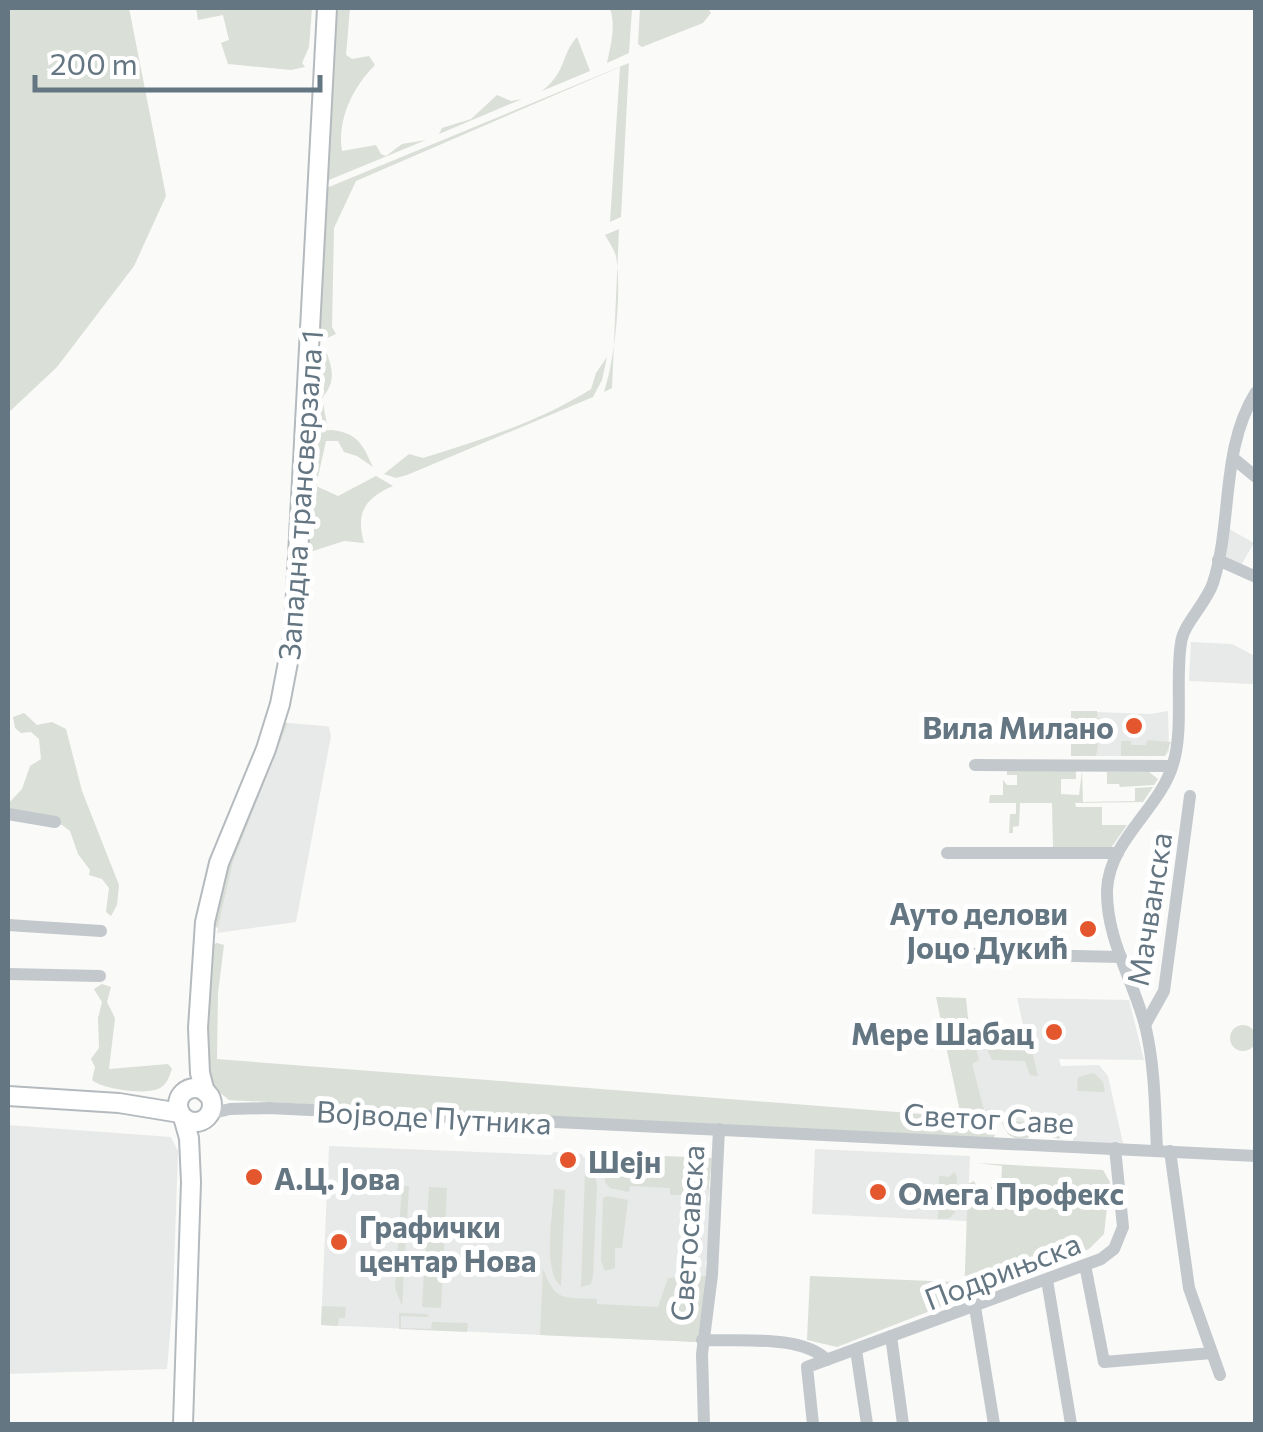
<svg xmlns="http://www.w3.org/2000/svg" width="1263" height="1432" font-family="Commissioner,sans-serif">
<style>
.built{fill:#e8e9e9}
.green{fill:#dadfd7}
.lines{fill:none;stroke-linecap:round;stroke-linejoin:round}
.major-casing{stroke:#b5babe;stroke-width:22}
.minor{stroke:#c3c8cc;stroke-width:12}
.major{stroke:#fff;stroke-width:18}
.poi-dot{fill:#e4572e;stroke:#fff;stroke-width:4}
.labels{text-anchor:middle;dominant-baseline:central;stroke-width:10;stroke-linejoin:round;paint-order:stroke}
.street-label{font-size:30px;fill:#657683;stroke:#fff}
.poi-label{font-size:30px;font-weight:bold;fill:#657683;stroke:#fff;text-anchor:start}
</style>
<rect width="100%" height="100%" fill="#fafaf8"/>
<g class="built">
<path d="M1224,526L1254,543L1240,567L1223,557Z"/>
<path d="M1191,642L1232,644L1255,656V679L1252,684L1189,681Z"/>
<path d="M1071,711L1150,714L1168,711L1169,751L1165,756H1071Z"/>
<path d="M288,723L324,726L329,727L331,736L296,922L217,933L233,862Z"/>
<path d="M1017,998L1129,1000L1144,1060L1059,1059L1061,1066L1099,1065L1108,1076L1124,1148L1073,1146V1124L962,1117L946,1047L1029,1051Z"/>
<path d="M8,1125L171,1137L178,1151L173,1299L167,1369L8,1374Z"/>
<path d="M329,1146L551,1155L554,1152L582,1154L583,1157L614,1158L615,1154L711,1188L708,1199L711,1213L708,1258L705,1262L707,1276L697,1342L321,1325Z"/>
<path d="M815,1149L970,1156L967,1221L812,1214Z"/>
</g>
<g class="green">
<path d="M8,8H129L166,196L134,266L57,367L8,413Z"/>
<path d="M196,8H312L309,47L302,63L305,67L291,70L228,64L221,43L229,40L223,15L198,20Z"/>
<path d="M334,8H350L346,55L352,59L369,56L375,65C353,87 337,119 342,151L376,145L381,154L386,156L402,144L426,140L324,182Z"/>
<path d="M610,8H632L629,53L607,63C611,44 616,26 610,8Z"/>
<path d="M640,8H708L711,13L703,23L642,47L638,44Z"/>
<path d="M577,37L590,71L542,91C568,70 560,56 577,37Z"/>
<path d="M629,63L621,217L610,222L620,67L356,181L334,228L332,327L336,334L314,344L324,189Z"/>
<path d="M497,95L511,101L522,99L439,134L442,128L471,119Z"/>
<path d="M619,229L612,388L604,392C615,360 622,290 616,256C614,249 609,242 605,235Z"/>
<path d="M326,351C333,370 336,382 322,398L327,424L312,422L315,356Z"/>
<path d="M607,357L602,380L593,397L407,475L396,478L384,474L409,454L423,458C479,441 541,421 591,389L596,373Z"/>
<path d="M332,430C358,433 363,445 373,467L357,456L344,452L338,441H326L316,486L338,496L376,476L393,486C363,499 356,514 364,543L344,541L304,554L309,431Z"/>
<path d="M1071,711H1097V718H1103L1096,756H1071Z"/>
<path d="M24,713L37,725L52,722L66,729L82,791L119,885L117,905L111,916L106,912L109,888L102,879L89,875L90,870L78,854L70,831L62,825L8,809V804L22,789L30,766L41,759L39,739L31,732L21,733L15,728L13,717Z"/>
<path d="M281,722L288,723L233,862L218,928L211,924L216,889Z"/>
<path d="M1147,740L1171,742L1165,756H1121V741H1131V745H1146Z"/>
<path d="M1007,771H1076V779H1061V794L1079,795L1082,771L1083,802L1135,801V788L1153,787L1143,802L1075,803L1076,807H1102V825H1127L1111,848H1053L1052,803H1020L1019,826L1013,827V833H1009L1010,814H1016V803H989L990,795H1003V780L1007,785H1017V775H1007Z"/>
<path d="M1107,772H1149L1158,779L1154,785L1120,787L1119,784H1107Z"/>
<path d="M217,943L224,945L218,993L217,1059L961,1117L936,997L966,998L971,1048H976L979,1060L972,1064L984,1110L991,1109L996,1130L993,1141L229,1100L212,1086L203,1021L207,946Z"/>
<path d="M102,984L111,987L107,1002L115,1018L109,1069L168,1064L172,1069C169,1077 167,1085 158,1089C144,1095 102,1089 92,1080L95,1067L91,1059L99,1048L98,1018L102,1002L94,989Z"/>
<circle cx="1243" cy="1038" r="13"/>
<path d="M987,1049L1032,1051L1038,1076L1030,1075L1025,1061L992,1060Z"/>
<path d="M1094,1073L1103,1082L1105,1092L1077,1091L1078,1077Z"/>
<path d="M1049,1114H1071L1072,1128L1059,1139L1047,1136L1040,1117Z"/>
<path d="M1001,1120L1033,1122V1130L1028,1138C1012,1141 1006,1135 1001,1120Z"/>
<path d="M615,1154L712,1158L708,1194V1188H693L687,1195H670V1188L630,1186L629,1192L610,1188L605,1182L606,1157L614,1158Z"/>
<path d="M977,1163L1103,1170L1110,1182L1104,1234L1089,1249L964,1298L968,1184L974,1181L977,1187H1001L1002,1166Z"/>
<path d="M585,1172L595,1175L597,1186L593,1276L591,1284L581,1287Z"/>
<path d="M954,1172L957,1177L956,1199H948L947,1210L956,1211L950,1218L938,1219L939,1176L949,1177Z"/>
<path d="M402,1186H409L402,1306L395,1288Z"/>
<path d="M429,1187L447,1188L441,1308L422,1307Z"/>
<path d="M554,1189L565,1190L561,1286C542,1271 553,1214 554,1189Z"/>
<path d="M608,1196L628,1200L622,1248H615V1268L605,1271L601,1261L603,1198Z"/>
<path d="M543,1269C556,1303 563,1297 597,1299V1304L658,1307L668,1278L707,1276L697,1342L540,1335Z"/>
<path d="M810,1276L955,1282L956,1301L837,1347L807,1340Z"/>
<path d="M322,1306L346,1307L345,1318H339L338,1326L321,1325Z"/>
<path d="M399,1313L426,1314L430,1317L401,1316V1328L431,1329L432,1322L468,1323L467,1332L399,1329Z"/>
</g>
<g class="lines">
<g class="major-casing">
<g id="major">
<circle cx="195" cy="1105" r="17"/>
<path d="M205,1092L200,1073L198,1028L205,922L219,863L266,749L280,704L294,631L327,8"/>
<path d="M8,1096L119,1103L180,1113"/>
<path d="M183,1117L189,1138L191,1182L183,1424"/>
</g>
</g>
<g class="minor">
<path d="M1233,458L1256,477"/>
<path d="M1218,560L1256,577"/>
<path d="M975,765L1172,766"/>
<path d="M8,814L55,822"/>
<path d="M947,853H1118"/>
<path d="M8,925L101,931"/>
<path d="M939,953L1121,957"/>
<path d="M8,974L100,976"/>
<path d="M1145,1025L1164,991L1190,796"/>
<path d="M209,1114L230,1109L269,1108L1256,1156"/>
<path d="M1157,1150C1155,1110 1155,1069 1146,1029C1135,983 1106,940 1107,890C1109,840 1160,809 1173,764C1184,729 1175,680 1181,643C1183,624 1206,604 1213,583C1233,521 1220,449 1256,392"/>
<path d="M1170,1151L1189,1288L1220,1375"/>
<path d="M1085,1265L1104,1362L1212,1353"/>
<path d="M1047,1280L1071,1424"/>
<path d="M975,1307L994,1424"/>
<path d="M891,1336L903,1424"/>
<path d="M702,1340C738,1342 801,1334 827,1360"/>
<path d="M856,1350L867,1424"/>
<path d="M704,1424L702,1354L712,1275L719,1129"/>
<path d="M813,1424L807,1367L1101,1259L1114,1249L1123,1227L1115,1148"/>
</g>
<use href="#major" class="major"/>
</g>
<g class="poi-dot">
<circle cx="1134" cy="726" r="10"/>
<circle cx="1088" cy="929" r="10"/>
<circle cx="1054" cy="1032" r="10"/>
<circle cx="568" cy="1160" r="10"/>
<circle cx="254" cy="1177" r="10"/>
<circle cx="878" cy="1192" r="10"/>
<circle cx="339" cy="1242" r="10"/>
</g>
<g class="labels">
<g class="street-label">
<text transform="translate(299 495) rotate(-86)">Западна трансверзала 1</text>
<text transform="translate(1148 909) rotate(-81)">Мачванска</text>
<text transform="translate(434 1116) rotate(3)">Војводе Путника</text>
<text transform="translate(989 1117) rotate(3)">Светог Саве</text>
<text transform="translate(686 1233) rotate(-86)">Светосавска</text>
<text transform="translate(1002 1270) rotate(-21)">Подрињска</text>
</g>
<g class="poi-label">
<text x="1114" y="726" text-anchor="end">Вила Милано</text>
<text x="1068" y="912" text-anchor="end">Ауто делови<tspan x="1068" dy="34">Јоцо Дукић</tspan></text>
<text x="1034" y="1032" text-anchor="end">Мере Шабац</text>
<text x="588" y="1160">Шејн</text>
<text x="274" y="1177">А.Ц. Јова</text>
<text x="898" y="1192">Омега Профекс</text>
<text x="359" y="1225">Графички<tspan x="359" dy="34">центар Нова</tspan></text>
</g>
</g>
<rect width="1263" height="1432" fill="none" stroke="#657683" stroke-width="20"/>
<path d="M35 75v15h285v-15" fill="none" stroke="#657683" stroke-width="5"/>
<text x="50" y="75" font-size="30" fill="#657683" stroke="#ffffff" stroke-width="8" paint-order="stroke">200 m</text>
</svg>
